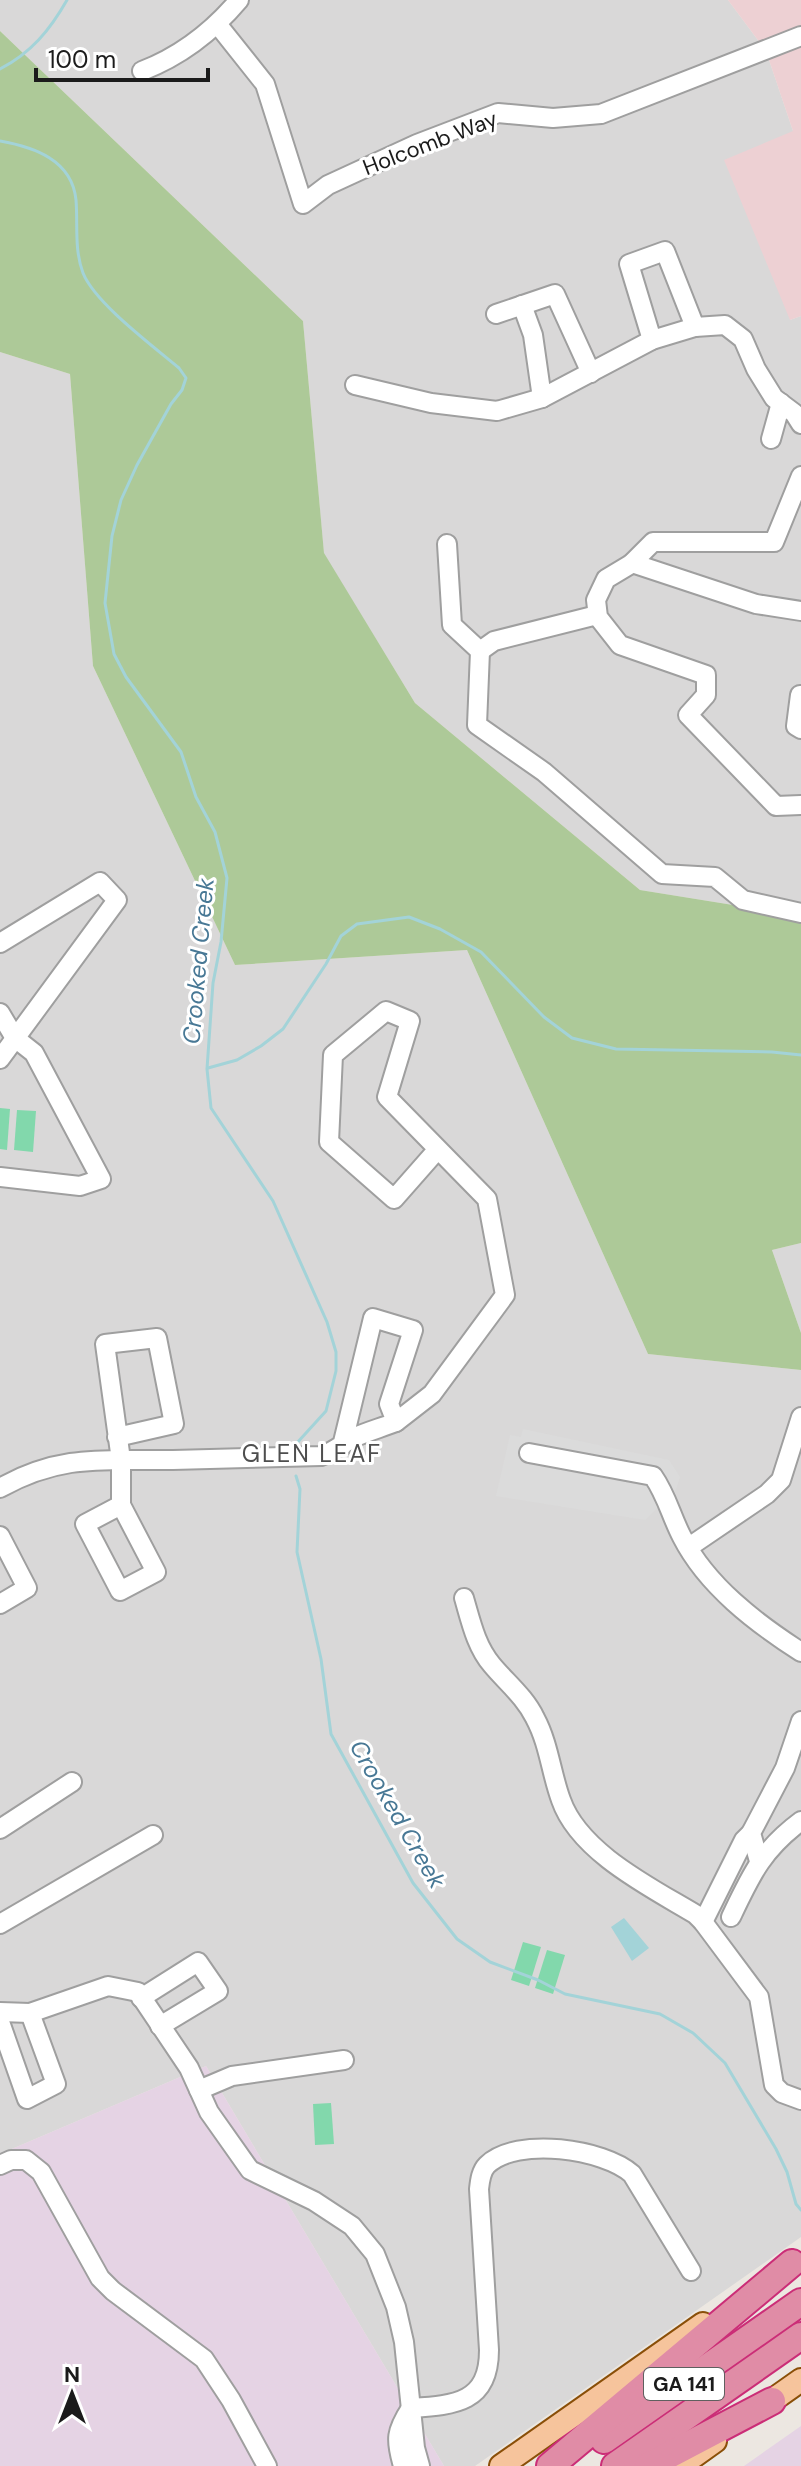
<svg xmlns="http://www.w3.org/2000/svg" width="801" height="2466" font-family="'DM Sans',sans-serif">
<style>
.residential{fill:#d9d8d8}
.commercial{fill:#edd0d3}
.industrial{fill:#e5d3e4}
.forest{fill:#adc998}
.pitch{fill:#82d8ac}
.parking{fill:#dbdbdb}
.water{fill:#a3d3d8}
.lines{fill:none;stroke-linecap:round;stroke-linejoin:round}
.stream{stroke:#a3d3d8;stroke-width:3}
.minor-casing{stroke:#9f9f9f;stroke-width:22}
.major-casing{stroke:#8a4f08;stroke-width:26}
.highway-casing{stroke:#cb2d77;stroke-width:30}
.minor{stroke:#fff;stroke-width:18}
.major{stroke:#f6c49c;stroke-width:22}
.highway{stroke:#e08ca6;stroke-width:26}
.labels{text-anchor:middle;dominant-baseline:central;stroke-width:6;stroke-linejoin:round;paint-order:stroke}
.shield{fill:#fff;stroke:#5f5f5f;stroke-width:2}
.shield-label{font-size:20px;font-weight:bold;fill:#1b1b1b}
.street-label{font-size:22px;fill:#1b1b1b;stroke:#fff}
.water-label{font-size:24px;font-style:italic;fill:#487895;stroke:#fff}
.neighbourhood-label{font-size:24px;letter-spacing:2px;fill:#4e4e4e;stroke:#fff}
</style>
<rect width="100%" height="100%" fill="#ece7e1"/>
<g class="residential">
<path d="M0,0H728L766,51L793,131L790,320L801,316V916L640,890L415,703L324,554L303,321L0,31Z"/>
<path d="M0,352L70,374L93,666L235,965L467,950L648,1354L801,1370V2237L475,2466H444L206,2066L0,2154Z"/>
<path d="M801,1243V1333L772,1250Z"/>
</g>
<path class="commercial" d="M728,0H801V316L790,320L724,160L793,131L766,51Z"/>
<g class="industrial">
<path d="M206,2066L444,2466H0V2154Z"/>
<path d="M801,2426V2466H744Z"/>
</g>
<path class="forest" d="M0,31L303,321L324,553L415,703L640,890L801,916V1243L772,1250L801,1333V1370L648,1354L467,950L235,965L93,666L70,374L0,352Z"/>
<g class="pitch">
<path d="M0,1108L10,1109L7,1150L0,1149Z"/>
<path d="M17,1110L36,1111L33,1152L14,1150Z"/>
<path d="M523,1942L541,1947L529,1986L511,1980Z"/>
<path d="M547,1950L565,1955L553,1994L535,1988Z"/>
<path d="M331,2103L334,2144L315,2145L313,2104Z"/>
</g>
<path class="parking" d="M523,1429L669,1460L680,1477L676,1489L645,1520L496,1496L510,1435L521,1437Z"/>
<path class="water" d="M624,1918L649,1948L632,1961L611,1927Z"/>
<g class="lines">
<g class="stream">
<path d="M0,69C31,53 50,30 67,0"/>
<path d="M0,141C34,147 72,160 76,200C78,224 74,249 83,273C95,303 153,346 179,368L186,378L182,390L171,404L137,465L121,500L112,536L105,603L114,654L126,677L181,752L196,797L215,832L227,878L221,942L213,983L207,1069L211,1108L273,1201L327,1322L336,1352V1371L326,1411L296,1444"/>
<path d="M208,1068L237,1060L261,1046L283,1029L326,964L341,936L357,924L409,917L440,929L481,952L544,1017L572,1038L616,1049L772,1052L801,1055"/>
<path d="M296,1476L300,1489L297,1552L321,1659L331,1734L413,1883L457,1939L490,1962L538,1980L565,1994L660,2014L693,2033L725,2063L776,2149L787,2172L796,2204L801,2210"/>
</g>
<g class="minor-casing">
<g id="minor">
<path d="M218,25L265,84L303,204L328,185L417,144L498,113L553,118L601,114L801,36"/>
<path d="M142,71C181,56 212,32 239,0"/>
<path d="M522,305L533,335L542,398"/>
<path d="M496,314L555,294L591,373"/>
<path d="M652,340L629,264L665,251L695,327"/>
<path d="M355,385L431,403L497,411L542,398L652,340L695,327L725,325L743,339L756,369L774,398L794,413L801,424"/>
<path d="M771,439L781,403"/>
<path d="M801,476L774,542H653L631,564L606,579L596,600L598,617L620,645L706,675V695L688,715L776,806L801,805"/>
<path d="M447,544L452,625L480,651L477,725L544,772L662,874L715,877L743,900L801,913"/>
<path d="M632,563L756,604L801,611"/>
<path d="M480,651L494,641L597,615"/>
<path d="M800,695L796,726L801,729"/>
<path d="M0,943L100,882L117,900L0,1059"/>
<path d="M0,1013L15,1038L34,1053L101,1179L80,1186L0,1177"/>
<path d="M396,1422L432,1394L505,1295L487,1199L387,1097L410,1021L386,1011L333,1055L329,1142L394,1199L438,1149"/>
<path d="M117,1437L174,1424L157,1338L105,1344L121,1460V1505L156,1572L120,1591L85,1524L121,1505"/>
<path d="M529,1453L653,1476C667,1496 671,1516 682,1537C707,1586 756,1623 801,1652"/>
<path d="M0,1488C62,1453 107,1461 173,1460C223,1459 272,1457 321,1456C333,1452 341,1445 351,1439C365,1432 381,1428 396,1422L389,1404L413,1330L373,1318L342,1446"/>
<path d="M0,1536L27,1588L0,1604"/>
<path d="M689,1547L767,1494L781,1480L801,1417"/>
<path d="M464,1598C471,1622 476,1646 492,1665C507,1683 525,1697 535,1718C549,1744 551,1773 561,1800C579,1852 650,1887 695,1914L703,1922L759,1997L774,2085L782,2093L801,2100"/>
<path d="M0,1829L72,1782"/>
<path d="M759,1861L751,1833L785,1768L801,1721"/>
<path d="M731,1917C751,1875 762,1850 801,1821"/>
<path d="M703,1922L744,1840L751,1833"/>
<path d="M0,1924L153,1835"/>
<path d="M141,1998L198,1962L218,1991L160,2026"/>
<path d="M0,2012L30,2013L108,1986L138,1992L189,2068L209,2112L250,2170L314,2201L352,2226L375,2254L396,2307L404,2342L415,2448L420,2466"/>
<path d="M0,2022L27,2099L56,2084L30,2013"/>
<path d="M199,2090L232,2076L344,2060"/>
<path d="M0,2165L11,2160H26L41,2172L100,2278L113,2291L204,2359L231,2400L267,2466"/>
<path d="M411,2408C455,2405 489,2403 489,2350L479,2189C480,2180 481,2171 487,2165C517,2136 604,2149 632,2174L691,2271"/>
<path d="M403,2466C395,2439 396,2431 411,2408"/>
</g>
</g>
<g class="major-casing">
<g id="major">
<path d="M760,2409L801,2380"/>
<path d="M501,2466L703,2324"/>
<path d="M680,2466L715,2441"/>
</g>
</g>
<g class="highway-casing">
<g id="highway">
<path d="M604,2440L801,2302"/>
<path d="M550,2466L792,2263"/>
<path d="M615,2466L801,2336"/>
<path d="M648,2466L772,2401"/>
</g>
</g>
<use href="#minor" class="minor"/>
<use href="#major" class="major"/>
<use href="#highway" class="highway"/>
</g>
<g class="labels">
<rect class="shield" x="644" y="2368" width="80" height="32" rx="6"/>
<g class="shield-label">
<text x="684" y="2384">GA 141</text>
</g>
<g class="street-label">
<text transform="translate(430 143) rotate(-21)">Holcomb Way</text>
</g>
<g class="water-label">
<text transform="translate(198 961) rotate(-85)">Crooked Creek</text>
<text transform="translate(398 1814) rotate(60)">Crooked Creek</text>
</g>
<g class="neighbourhood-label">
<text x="312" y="1453">GLEN LEAF</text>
</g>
</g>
<g transform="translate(72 2394)" stroke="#ffffff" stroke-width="6" paint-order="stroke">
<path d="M0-6L14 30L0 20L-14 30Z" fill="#1b1b1b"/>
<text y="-12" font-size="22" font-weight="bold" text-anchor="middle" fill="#1b1b1b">N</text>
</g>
<path d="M36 68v12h172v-12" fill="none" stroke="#1b1b1b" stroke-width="4"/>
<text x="48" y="68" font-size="24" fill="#1b1b1b" stroke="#ffffff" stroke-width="6" paint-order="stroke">100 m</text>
</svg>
